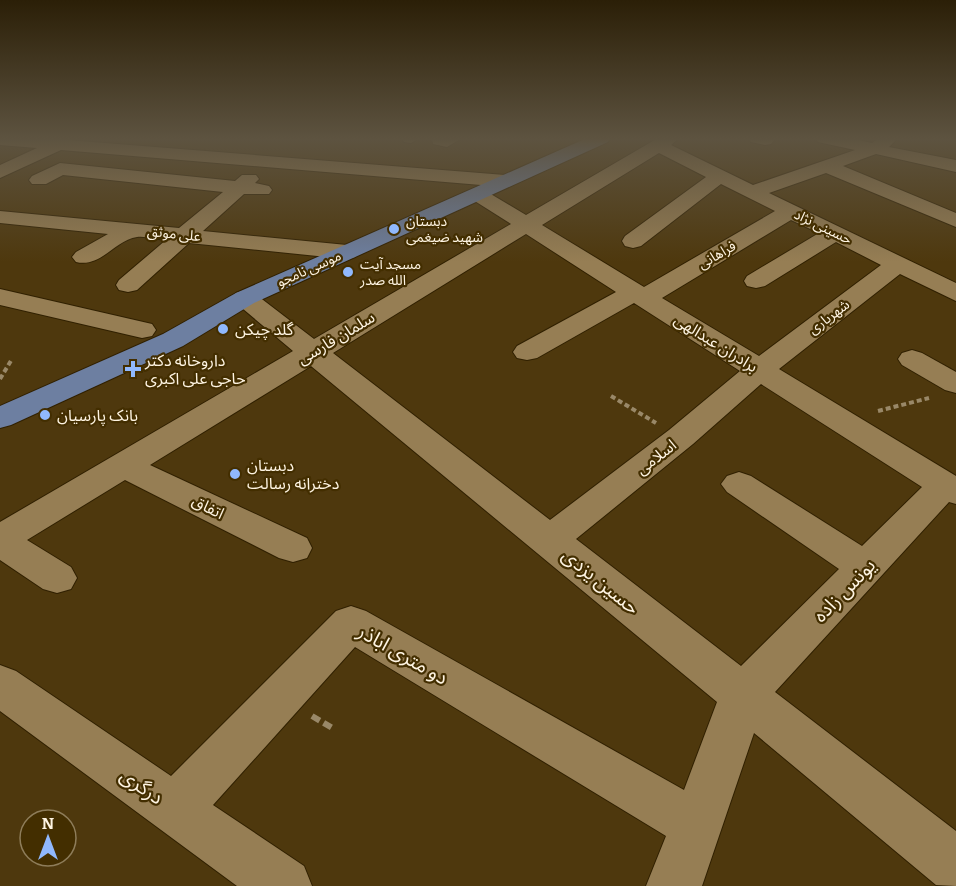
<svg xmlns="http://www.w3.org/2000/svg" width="956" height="886" font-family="Bitter,'Noto Sans Arabic',serif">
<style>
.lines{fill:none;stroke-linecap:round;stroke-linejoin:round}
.minor-casing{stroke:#302001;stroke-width:2}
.major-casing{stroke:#302001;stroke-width:2}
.path-far1{stroke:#998868;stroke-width:4;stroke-dasharray:5 3;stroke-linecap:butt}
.path{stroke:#998868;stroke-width:6;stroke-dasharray:9 4.5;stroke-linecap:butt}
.minor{fill:#967e54;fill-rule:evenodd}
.major{fill:#6d7fa1;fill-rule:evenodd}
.poi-dot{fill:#90b8fd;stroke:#432e00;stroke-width:2}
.labels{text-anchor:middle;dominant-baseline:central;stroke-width:4.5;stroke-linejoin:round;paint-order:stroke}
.far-poi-label{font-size:14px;fill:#fef4e2;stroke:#432e00;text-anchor:start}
.far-street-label{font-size:14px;fill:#fef4e2;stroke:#432e00}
.poi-label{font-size:16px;fill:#fef4e2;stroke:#432e00;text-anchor:start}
.street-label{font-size:16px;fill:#fef4e2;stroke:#432e00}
.near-street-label{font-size:20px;fill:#fef4e2;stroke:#432e00}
</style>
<rect width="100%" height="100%" fill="#4e380d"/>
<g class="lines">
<g class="minor-casing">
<g id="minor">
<path d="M0,138H42L505,175L512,177L515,181L512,185L505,187L61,150L0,178V165L37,148L0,145Z"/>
<path d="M402,138H419L411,143L404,142Z"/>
<path d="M432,138H462L447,147L433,144Z"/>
<path d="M658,138H679L671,145L753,185L855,150L818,142L816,138H849L872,143L879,138H898L889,147L956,160V172L876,154L843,166L956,213V227L826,173L769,193L956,283V301L900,274L779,369L956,476V504L949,502L775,692L956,831V886L936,885L754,733L702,886H646L666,836L355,647L213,805L304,866L312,886H237L0,711V665L16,671L171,776L336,611L351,606L366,611L684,790L717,702L311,366L150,465L307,538L312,548L307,558L293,562L279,558L125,480L27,540L71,567L77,578L71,589L57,593L43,589L0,560V522L293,351L236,303L232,298L236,293L245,290L254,293L314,339L511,224L470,198L467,194L470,190H484L526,215ZM659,153L706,177L625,236L622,241L625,246L633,248L641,246L721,184L775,211L644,287L542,225ZM791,220L819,233L747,276L744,281L747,286L756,288L765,286L836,242L881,265L759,356L662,298ZM526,234L616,292L517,346L513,352L517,358L527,360L537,358L634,303L740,371L669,430L550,520L333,353ZM761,384L922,487L862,546L751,476L739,472L727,476L721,484L727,492L839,569L741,666L576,539L693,444Z"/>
<path d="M749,138H772L774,140L771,144L765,145L751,142Z"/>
<path d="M60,163L235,181L242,175H256L259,179L255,183L269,186L272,190L269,194H244L203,231L347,245L355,247L358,252L355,257L347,259L189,243L137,290L128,292L119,290L116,285L119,280L166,240C157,239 145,236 137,237C115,240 101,268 76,262L72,257L76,252L108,234L0,223V211L179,228L223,192L63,175L46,184H32L29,180L32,176Z"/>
<path d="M0,289L152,324L156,330L152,336L142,338L0,305Z"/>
<path d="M912,350L922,353L956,372V393L945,390L902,365L898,359L902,353Z"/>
</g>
</g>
<g class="major-casing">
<path id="major" d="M587,138H610L608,142L254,303L183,346L11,425L0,428V406L163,334L236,293Z"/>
</g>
<g class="path-far1">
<path d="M0,379L12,359"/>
<path d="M611,396L656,423"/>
<path d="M878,411L929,398"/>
</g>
<path class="path" d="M312,716L334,729"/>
<use href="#minor" class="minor"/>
<use href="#major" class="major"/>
</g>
<linearGradient id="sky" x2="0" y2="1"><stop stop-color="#2b1f07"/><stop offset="0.53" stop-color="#5d5340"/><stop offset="1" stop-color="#5d5340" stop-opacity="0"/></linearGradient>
<rect width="956" height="262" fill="url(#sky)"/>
<g class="poi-dot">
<circle cx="394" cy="229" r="6"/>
<circle cx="348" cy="272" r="6"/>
<circle cx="223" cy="329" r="6"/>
<path d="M130 360h6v6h6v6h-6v6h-6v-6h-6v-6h6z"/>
<circle cx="45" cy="415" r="6"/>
<circle cx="235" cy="474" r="6"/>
</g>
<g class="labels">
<g class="far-poi-label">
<text x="406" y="221">دبستان<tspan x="406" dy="16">شهید ضیغمی</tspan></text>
<text x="360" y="264">مسجد آیت<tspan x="360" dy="16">الله صدر</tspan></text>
</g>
<g class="far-street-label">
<text transform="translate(823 227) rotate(26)">حسینی نژاد</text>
<text transform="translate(174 234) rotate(6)">علی موثق</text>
<text transform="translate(717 255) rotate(-30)">فراهانی</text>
<text transform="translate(309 269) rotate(-24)">موسی نامجو</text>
<text transform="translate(829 317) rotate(-37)">شهریاری</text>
</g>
<g class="poi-label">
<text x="235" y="329">گلد چیکن</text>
<text x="145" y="360">داروخانه دکتر<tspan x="145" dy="18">حاجی علی اکبری</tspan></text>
<text x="57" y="415">بانک پارسیان</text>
<text x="247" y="465">دبستان<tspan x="247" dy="18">دخترانه رسالت</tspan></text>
</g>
<g class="street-label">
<text transform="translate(336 338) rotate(-31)">سلمان فارسی</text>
<text transform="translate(716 343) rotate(32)">برادران عبدالهی</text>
<text transform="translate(656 457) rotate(-38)">اسلامی</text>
<text transform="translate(208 507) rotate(26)">اتفاق</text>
</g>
<g class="near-street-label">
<text transform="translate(601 581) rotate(39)">حسین یزدی</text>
<text transform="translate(844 590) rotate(-46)">یونس زاده</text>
<text transform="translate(403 654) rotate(30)">دو متری اباذر</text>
<text transform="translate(142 786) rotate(35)">درگری</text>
</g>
</g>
<g transform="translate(48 838)"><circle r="28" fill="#432e00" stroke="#8e7d5a" stroke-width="1.5"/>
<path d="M0-4.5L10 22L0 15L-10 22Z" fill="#90b8fd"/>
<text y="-9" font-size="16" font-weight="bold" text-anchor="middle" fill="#fef4e2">N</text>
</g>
</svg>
